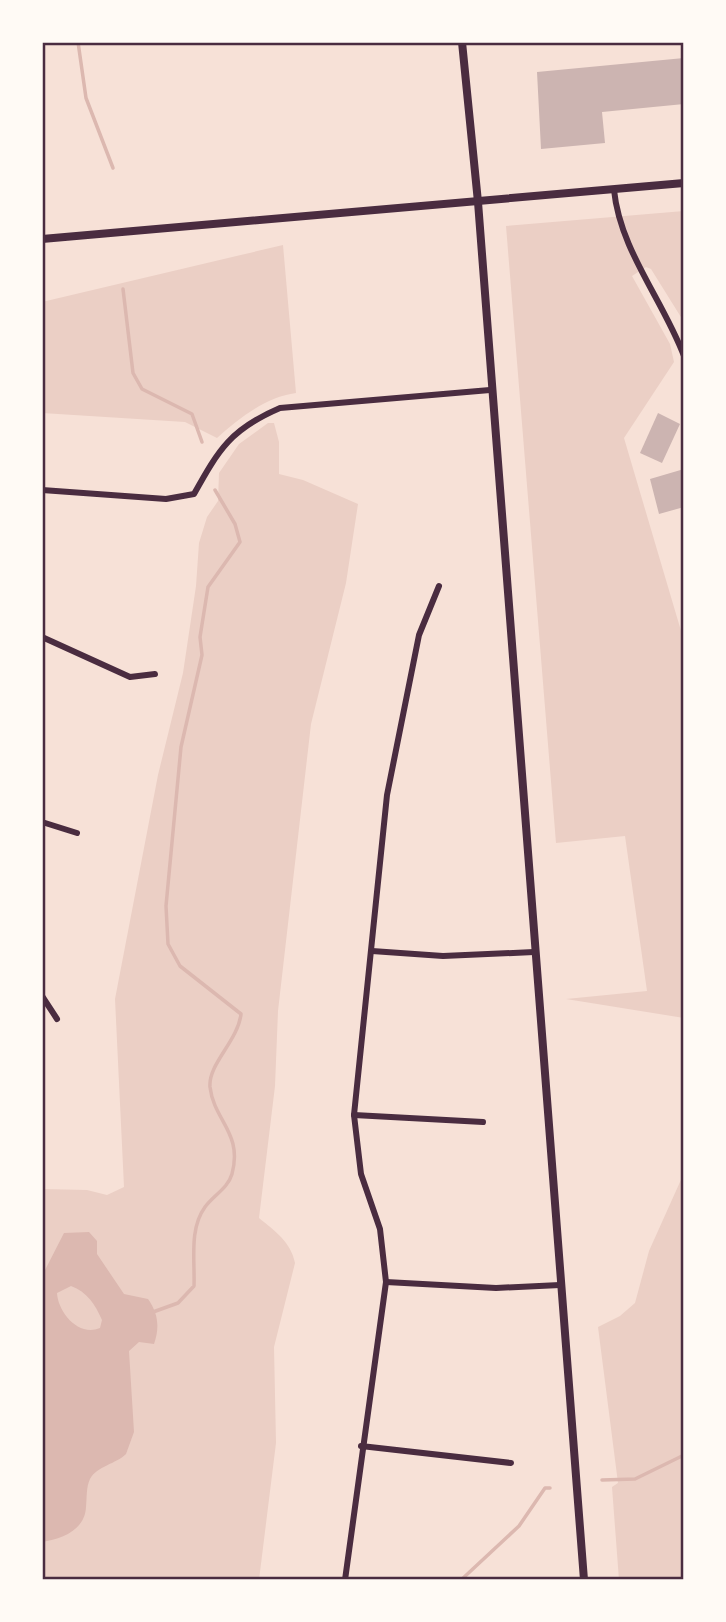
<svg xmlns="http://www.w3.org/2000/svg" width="726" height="1622" font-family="'Source Serif 4',serif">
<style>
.green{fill:#ebcfc5}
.water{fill:#dcb8b0;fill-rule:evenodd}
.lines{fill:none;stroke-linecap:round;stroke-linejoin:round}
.stream{stroke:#dcb8b0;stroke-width:3.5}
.building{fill:#ccb4b1}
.minor{stroke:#4a2c40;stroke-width:6}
.secondary{stroke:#4a2c40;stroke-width:8}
.neatline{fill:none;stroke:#4a2c40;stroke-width:2.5}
</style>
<rect width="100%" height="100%" fill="#f7e1d7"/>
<g class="green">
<path d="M684,211V322L651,269L646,267L632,276L670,344L674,362L624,438L684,641V1018L566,999L647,991L625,836L556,843L506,226Z"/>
<path d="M283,245L296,393C266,397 239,418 217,438L185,422L42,413V302Z"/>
<path d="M268,423H274L279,442V474L303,480L358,504L346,583L311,724L278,1011L275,1086L259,1218C275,1231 291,1242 295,1263L274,1347L276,1443L259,1580H42V1189L87,1190L107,1195L124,1187L115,999L158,775L183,673L196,586L199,543L207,517L218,501L219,473L239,444Z"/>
<path d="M684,1173V1580H619L612,1487L618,1483L598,1327L620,1316L635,1303L649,1251Z"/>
</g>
<path class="water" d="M89,1232L97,1241V1254L124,1294L148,1299C158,1313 160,1327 154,1344L139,1342L129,1351L134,1432L126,1454C116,1464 97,1466 90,1479C86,1487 87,1498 86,1507C85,1530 62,1539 42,1542V1276L64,1233ZM71,1286C87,1292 95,1304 102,1320L100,1328C78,1337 58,1312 57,1293Z"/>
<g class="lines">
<g class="stream">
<path d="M78,42L86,98L113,168"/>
<path d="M123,289L133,373L142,389L192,414L202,442"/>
<path d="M153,1312L178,1303L194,1286C195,1260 189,1229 205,1207C214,1195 228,1188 232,1174C243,1133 214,1121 210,1087C208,1064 238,1041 241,1014L180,966L168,944L166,906L181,747L202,655L200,637L208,587L240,542L235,524L215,490"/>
<path d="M602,1480L635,1479L684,1455"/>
<path d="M461,1580L519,1526L545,1488H550"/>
</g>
</g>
<g class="building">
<path d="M684,58V104L602,112L605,143L541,149L537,72Z"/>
<path d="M658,413L680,424L662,463L640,453Z"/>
<path d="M684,469L682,486L684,507L659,514L650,479Z"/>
</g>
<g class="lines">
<g class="minor">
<path d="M614,190C620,250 663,300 684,356"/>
<path d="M42,490L166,499L194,494C219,449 231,429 280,408L490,390"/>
<path d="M42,637L130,677L155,674"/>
<path d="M42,822L77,833"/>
<path d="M372,951L443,956L534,952"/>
<path d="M42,996L57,1019"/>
<path d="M354,1115L483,1122"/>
<path d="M386,1282L496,1288L560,1285"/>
<path d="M361,1446L511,1463"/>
<path d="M345,1580L386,1282L380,1229L361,1174L354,1115L387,795L419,635L439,586"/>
</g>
<g class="secondary">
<path d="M462,42L478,202L584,1580"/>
<path d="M42,239L684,183"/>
</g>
</g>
<rect width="726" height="1622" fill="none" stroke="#fffaf5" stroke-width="88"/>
<rect x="44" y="44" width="638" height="1534" class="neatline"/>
</svg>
